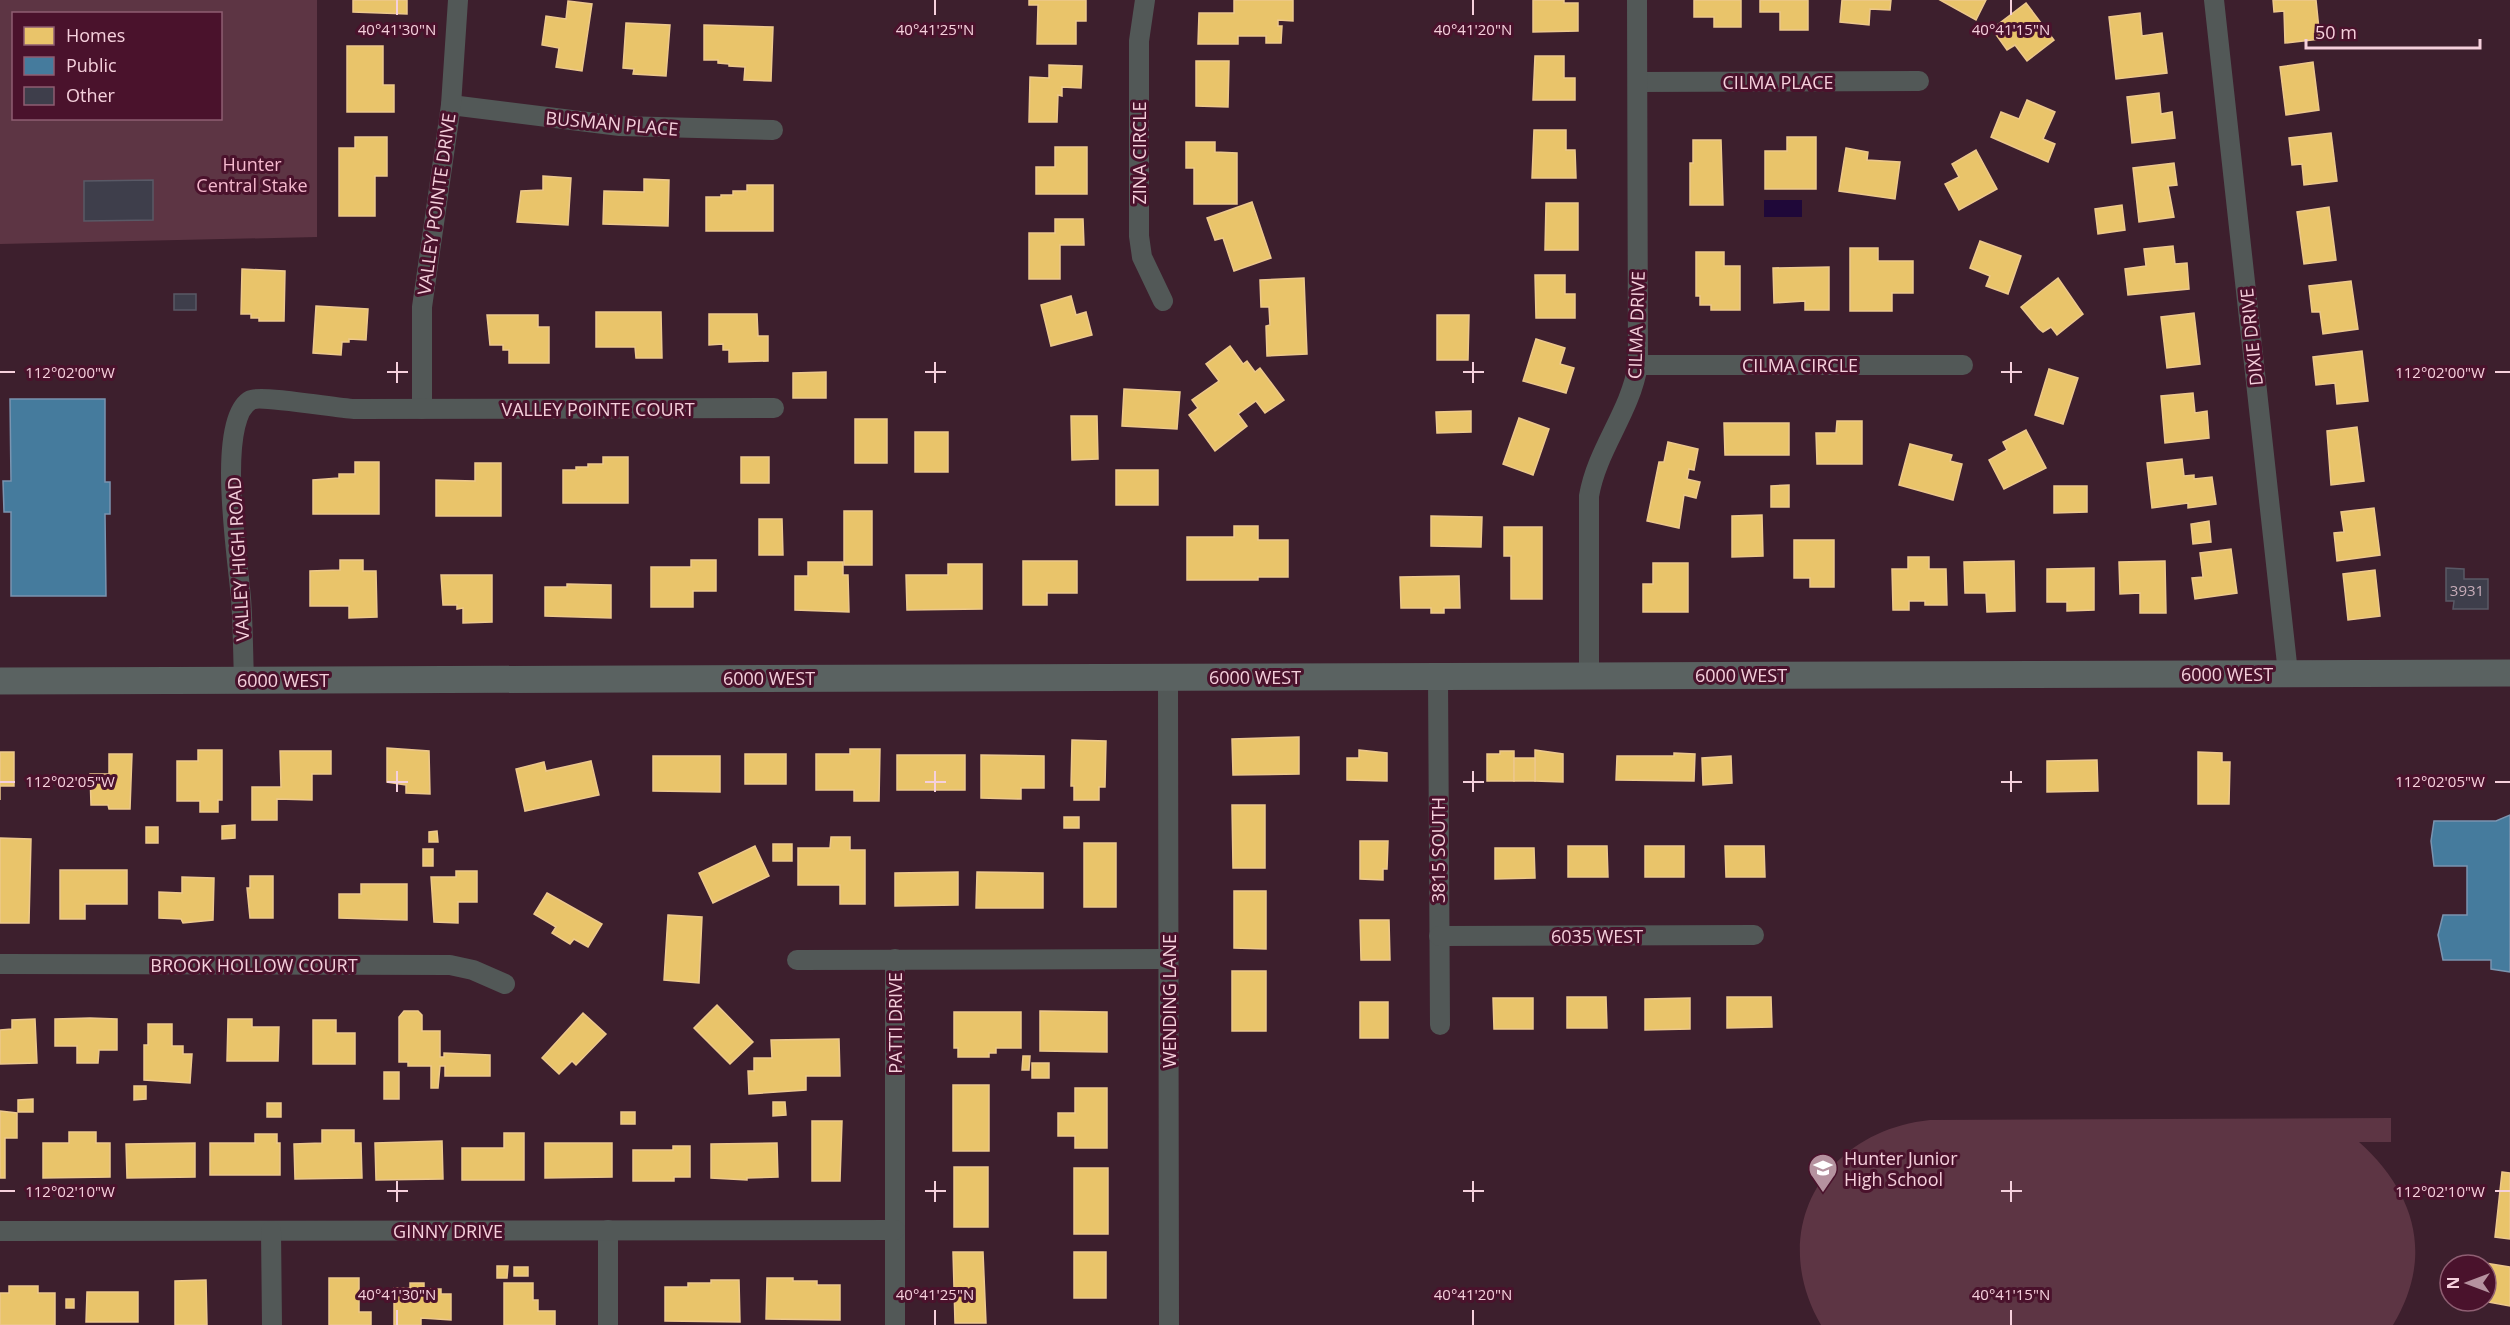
<svg xmlns="http://www.w3.org/2000/svg" width="2510" height="1325" font-family="'Open Sans',sans-serif">
<style>
.green{fill:#5d3544;fill-rule:evenodd}
.water{fill:#1f0839}
.homes{fill:#e9c46a;stroke:#edc88c;stroke-width:1.5}
.public{fill:#457b9d;stroke:#7a94b0;stroke-width:1.5}
.building{fill:#3e3e4b;stroke:#595966;stroke-width:1.5}
.lines{fill:none;stroke-linecap:round;stroke-linejoin:round}
.street{stroke:#525857;stroke-width:20}
.secondary{stroke:#5a6261;stroke-width:27}
.ticks{fill:none;stroke:#f5d0dc;stroke-width:2}
.labels{text-anchor:middle;dominant-baseline:central;stroke-width:6;stroke-linejoin:round;paint-order:stroke}
.number-label{font-size:15px;fill:#c7acb8}
.street-label{font-size:18px;fill:#f5d0dc;stroke:#4a122c}
.park-label{font-size:18px;fill:#f5b9ce;stroke:#4a122c}
.poi-label{font-size:18px;fill:#f5d0dc;stroke:#4a122c;text-anchor:start}
.ticks-label{font-size:15px;text-anchor:middle;fill:#f5d0dc;stroke:#4a122c;stroke-width:6;stroke-linejoin:round;paint-order:stroke}
</style>
<rect width="100%" height="100%" fill="#3d1f2d"/>
<g class="green">
<path d="M0,0H317V237L0,244ZM14,14H220V118H14Z"/>
<path d="M2391,1118V1142H2359C2416,1193 2434,1257 2393,1325H1821C1766,1230 1824,1131 1930,1120Z"/>
</g>
<rect class="water" x="1764" y="200" width="38" height="17"/>
<g class="homes">
<path d="M353,0H407V14L353,12Z"/>
<path d="M1029,0H1086V21H1076V44H1037L1038,5H1029Z"/>
<path d="M1234,0H1293V21L1278,20V26H1282L1281,43H1266V36H1238V44H1198L1199,13H1234Z"/>
<path d="M1533,0H1564V3H1578V31L1533,32Z"/>
<path d="M1694,0H1741V27H1714V17H1694Z"/>
<path d="M1760,0H1808V30H1780V12H1760Z"/>
<path d="M1842,0H1891L1890,10L1870,9L1869,25L1840,22Z"/>
<path d="M1940,0H1986L1976,20Z"/>
<path d="M2273,0H2316L2320,39L2285,43L2284,11L2274,12Z"/>
<path d="M568,1L592,4L582,71L556,67L559,48L542,45L546,16L566,19Z"/>
<path d="M2026,3L2054,40L2027,61L2015,45L2007,50L1992,29Z"/>
<path d="M2140,13L2142,36L2162,33L2167,73L2116,79L2109,17Z"/>
<path d="M626,23L670,25L666,76L633,74L634,69L623,68Z"/>
<path d="M704,25L773,27L771,81L744,80L745,67L729,66V64L718,63V60H704Z"/>
<path d="M347,46H383V85H394V112H347Z"/>
<path d="M1535,56H1564V78H1575V100H1533Z"/>
<path d="M1196,61H1229L1228,107L1196,106Z"/>
<path d="M2313,62L2319,110L2286,115L2280,67Z"/>
<path d="M1049,65L1082,66L1081,88L1062,87V96L1058,95L1057,122H1029L1030,77L1049,78Z"/>
<path d="M2159,93L2161,114L2172,112L2175,138L2132,143L2127,97Z"/>
<path d="M2027,100L2055,112L2043,139L2055,144L2048,162L1991,137L2001,112L2019,119Z"/>
<path d="M1534,130H1566V150H1575L1576,178H1532Z"/>
<path d="M2331,133L2337,181L2304,185L2302,164L2292,165L2289,138Z"/>
<path d="M355,137H387V176H375V216H339V148H355Z"/>
<path d="M1787,137H1816V189H1765V151H1787Z"/>
<path d="M1693,140H1721L1723,205H1690V163H1693Z"/>
<path d="M1186,142H1215V152L1237,153V204H1194V168H1186Z"/>
<path d="M1055,147H1087V194H1036V167H1055Z"/>
<path d="M1846,148L1868,152L1867,160L1900,162L1895,199L1839,191Z"/>
<path d="M1976,150L1997,189L1959,210L1945,184L1959,177L1952,164Z"/>
<path d="M2174,163L2177,185L2168,186L2174,217L2139,222L2133,168Z"/>
<path d="M543,176L571,178L568,225L517,222L521,191L543,190Z"/>
<path d="M644,179L669,180L668,226L603,224L604,191L644,192Z"/>
<path d="M747,185H773V231H706V197H721V195H733V191H747Z"/>
<path d="M1252,202L1271,258L1234,271L1223,238L1215,240L1207,218Z"/>
<path d="M1546,203H1578V250H1545Z"/>
<path d="M2122,205L2125,230L2098,234L2095,209Z"/>
<path d="M2329,207L2336,260L2304,264L2297,212Z"/>
<path d="M1055,219H1083L1084,245H1060V279H1029V233H1055Z"/>
<path d="M1980,241L2021,256L2008,294L1986,286L1990,276L1970,268Z"/>
<path d="M2173,246L2175,264L2187,263L2189,289L2128,295L2125,269L2146,266L2144,249Z"/>
<path d="M1850,248H1878V261H1913V293H1892V311H1850Z"/>
<path d="M1696,252H1724V266H1740V310H1711V305H1700V296H1696Z"/>
<path d="M1829,267V310H1805V301L1774,303L1773,268Z"/>
<path d="M242,269L285,271L284,321H259V318H251V314H241Z"/>
<path d="M1535,275H1565V294H1575V318H1536Z"/>
<path d="M1304,278L1307,354L1267,356L1266,326L1270,325L1269,307H1261L1260,280Z"/>
<path d="M2058,278L2083,314L2057,335L2051,327L2043,332L2039,329L2021,307Z"/>
<path d="M2351,281L2358,329L2323,334L2320,312H2312L2309,286Z"/>
<path d="M1071,296L1076,315L1086,312L1092,335L1051,346L1041,305Z"/>
<path d="M316,306L368,309L366,340L349,339V342H342L341,355L313,353Z"/>
<path d="M596,312H661L662,358H636L635,347H596Z"/>
<path d="M2194,313L2200,364L2167,368L2161,317Z"/>
<path d="M709,314H757L758,336H768V361L729,362V350H723V344L709,345Z"/>
<path d="M487,315H538V327H549V363H509V350H503V345H490Z"/>
<path d="M1437,315H1469L1468,360H1437Z"/>
<path d="M1536,339L1565,348L1560,364L1574,368L1566,393L1523,381Z"/>
<path d="M1230,346L1243,364L1247,361L1255,372L1260,368L1284,400L1265,413L1256,401L1238,414L1247,426L1215,451L1189,415L1198,408L1192,400L1219,381L1206,364Z"/>
<path d="M2362,351L2368,401L2337,404L2335,383L2316,385L2313,357Z"/>
<path d="M2049,369L2078,378L2063,424L2035,415Z"/>
<path d="M826,372V398H793V373Z"/>
<path d="M1124,389L1180,392L1177,429L1122,426Z"/>
<path d="M2193,393L2195,413L2207,411L2209,438L2165,443L2161,396Z"/>
<path d="M1471,411V432L1437,433L1436,412Z"/>
<path d="M1071,416H1097L1098,459L1072,460Z"/>
<path d="M1519,418L1549,429L1533,475L1503,464Z"/>
<rect x="855" y="419" width="32" height="44"/>
<path d="M1837,421H1862V464H1817L1816,433H1836Z"/>
<path d="M1724,423H1789V455H1725Z"/>
<path d="M2357,427L2364,481L2331,485L2327,431Z"/>
<path d="M2026,430L2046,468L2004,489L1989,460L2007,450L2003,442Z"/>
<rect x="915" y="432" width="33" height="40"/>
<path d="M1668,442L1698,449L1694,470L1689,469L1687,479L1700,482L1696,498L1684,495L1679,528L1647,521L1659,462H1664Z"/>
<path d="M1910,444L1952,455L1950,461L1962,464L1953,500L1899,485Z"/>
<path d="M603,457H628V503H563V470H576V467H588V464H603Z"/>
<rect x="741" y="457" width="28" height="26"/>
<path d="M2182,459L2184,476L2194,475V479L2212,477L2216,504L2188,508V503L2152,508L2147,463Z"/>
<path d="M355,462H379V514H313V480L339,478V474H355Z"/>
<path d="M475,463H501V516H436V480L475,481Z"/>
<rect x="1116" y="470" width="42" height="35"/>
<path d="M1789,485V507H1771V486Z"/>
<path d="M2054,486H2087V512L2054,513Z"/>
<path d="M2374,508L2380,555L2337,561L2334,533L2344,532L2341,512Z"/>
<rect x="844" y="511" width="28" height="54"/>
<path d="M1762,515L1763,556L1732,557V516Z"/>
<path d="M1431,516L1482,517L1481,547L1431,546Z"/>
<path d="M759,519H782L783,555H759Z"/>
<path d="M2209,521L2211,542L2193,544L2191,524Z"/>
<path d="M1234,526H1258V540H1288V577H1258V580H1187V537H1234Z"/>
<path d="M1504,527H1542V599H1511V556H1504Z"/>
<path d="M1794,540H1834V587H1810V578H1794Z"/>
<path d="M2231,549L2237,593L2195,599L2192,578L2203,577L2200,553Z"/>
<path d="M1908,557H1929V569H1946L1947,605H1925V601H1909V610H1893L1892,569H1908Z"/>
<path d="M340,560H363V571H376L377,617L349,618V606H310V571L340,570Z"/>
<path d="M691,560H716V591H693V607H651V567H691Z"/>
<path d="M1023,561H1077V593H1047V605H1023Z"/>
<path d="M2014,561L2015,611L1987,612L1986,593H1965L1964,562Z"/>
<path d="M2165,561L2166,613H2140V593L2120,594L2119,562Z"/>
<path d="M808,562H843V575H848L849,612L795,610V576H808Z"/>
<path d="M1653,563H1688V612H1643V584H1653Z"/>
<path d="M948,564H982V609L907,610L906,575H948Z"/>
<path d="M2094,568V610L2067,611V602H2047V569Z"/>
<path d="M2375,570L2380,616L2348,620L2343,574Z"/>
<path d="M441,575H492V622L463,623V608L457,609V605H443Z"/>
<path d="M1459,576L1460,608H1444V613H1431V608H1401L1400,577Z"/>
<path d="M567,584L611,585V618L545,616V587H567Z"/>
<path d="M1299,737V774L1233,775L1232,739Z"/>
<path d="M1072,740L1106,741L1105,787H1099V800H1074V786H1071Z"/>
<path d="M387,748L429,751L430,794L406,793V785L387,782Z"/>
<path d="M850,749H880L879,801H854V790H816V754H850Z"/>
<path d="M198,750H222V800H218V812H200V801H177V761H198Z"/>
<path d="M1359,750L1387,753V781L1347,780V758H1359Z"/>
<path d="M1535,750L1563,754V782L1535,781Z"/>
<path d="M280,751H331V774H312V800L277,799V820H252V787H281Z"/>
<path d="M1500,751H1514V781H1487V754H1500Z"/>
<path d="M0,752H14V786H0V800Z"/>
<path d="M2198,752L2222,753V762H2230L2229,804H2198Z"/>
<path d="M1674,753L1695,754L1694,781L1616,780L1617,756H1674Z"/>
<path d="M109,754H132L130,809H109L108,805H91L90,774H109Z"/>
<rect x="745" y="754" width="41" height="30"/>
<rect x="897" y="755" width="68" height="35"/>
<path d="M981,755L1044,756V788H1021V799L981,798Z"/>
<path d="M653,756H720V792L653,791Z"/>
<path d="M1731,756L1732,783L1703,785L1702,758Z"/>
<rect x="1514" y="758" width="21" height="23"/>
<path d="M2097,760L2098,791L2047,792V761Z"/>
<path d="M591,761L599,795L525,811L516,769L544,762L546,771Z"/>
<path d="M1232,805H1265V868H1233Z"/>
<rect x="1064" y="817" width="15" height="11"/>
<path d="M235,825V838L222,839V826Z"/>
<rect x="146" y="827" width="12" height="16"/>
<path d="M437,831L438,842H429V832Z"/>
<path d="M831,837H850V850H865V904H840V885H798V848H830Z"/>
<path d="M0,838L31,839L29,923H0Z"/>
<path d="M1360,841H1388L1387,869H1383V880L1360,879Z"/>
<rect x="1084" y="843" width="32" height="64"/>
<rect x="773" y="844" width="19" height="17"/>
<path d="M755,846L769,876L713,903L699,873Z"/>
<path d="M1568,846H1607L1608,877H1568Z"/>
<rect x="1645" y="846" width="39" height="31"/>
<path d="M1725,846H1764L1765,877H1726Z"/>
<path d="M1495,848H1534L1535,878L1495,879Z"/>
<rect x="423" y="849" width="10" height="17"/>
<path d="M60,870H127V904H85V919H60Z"/>
<path d="M456,871H477V902H458V923L434,922L431,877H456Z"/>
<path d="M958,872V905L895,906V873Z"/>
<path d="M977,872L1043,873V908H976Z"/>
<path d="M250,876H273V918H250L247,888H250Z"/>
<path d="M182,877L214,878L213,920L183,923L181,919L159,918V892L182,893Z"/>
<path d="M361,884H407V920L339,918V894H361Z"/>
<path d="M1234,891H1266V949L1234,948Z"/>
<path d="M547,893L602,924L588,947L574,939L570,944L552,933L556,927L534,914Z"/>
<path d="M668,915L702,917L699,983L664,980Z"/>
<path d="M1360,920H1389L1390,960H1361Z"/>
<rect x="1232" y="971" width="34" height="60"/>
<path d="M1567,997H1606L1607,1028H1567Z"/>
<path d="M1727,997H1771L1772,1027L1727,1028Z"/>
<path d="M1493,998H1533V1029H1494Z"/>
<path d="M1690,998V1029L1645,1030V999Z"/>
<rect x="1360" y="1002" width="28" height="36"/>
<path d="M717,1005L753,1042L730,1064L694,1028Z"/>
<path d="M404,1011H418L422,1015V1031H440V1057H444V1053L490,1055V1076H445V1066H440L438,1088H431V1066H408V1062H399V1017Z"/>
<path d="M1040,1011L1107,1012V1052L1040,1051Z"/>
<path d="M954,1012H1021V1048H996V1053H989V1057H958V1048H954Z"/>
<path d="M583,1013L606,1034L576,1065L572,1061L559,1074L542,1058Z"/>
<path d="M90,1018L117,1019V1050H99L98,1063H77V1046H55V1019Z"/>
<path d="M35,1019L37,1063L0,1064V1030L12,1029V1020Z"/>
<path d="M228,1019H252V1027H279L278,1061H227Z"/>
<path d="M313,1020H336V1033H355V1064H313Z"/>
<path d="M148,1024H172V1046H183V1054H192L190,1083L144,1080V1045H148Z"/>
<path d="M839,1039L840,1076H806V1090L749,1094L748,1071H754V1058H772L771,1040Z"/>
<path d="M1023,1056H1030L1029,1070H1022Z"/>
<rect x="1032" y="1063" width="17" height="15"/>
<rect x="384" y="1072" width="15" height="27"/>
<rect x="953" y="1085" width="36" height="66"/>
<path d="M134,1086H146V1099L134,1100Z"/>
<path d="M1075,1088H1107V1148H1075V1136H1058V1113H1075Z"/>
<path d="M33,1099V1112H18V1100Z"/>
<path d="M773,1102H785L786,1115L773,1116Z"/>
<rect x="267" y="1103" width="14" height="14"/>
<path d="M0,1111L17,1113V1138H5V1178H0Z"/>
<rect x="621" y="1112" width="14" height="12"/>
<path d="M812,1121H842L840,1181H812Z"/>
<path d="M322,1130H354V1143H361L362,1178L295,1179L294,1144L322,1143Z"/>
<path d="M69,1132H96V1143H110V1177L43,1178V1143H69Z"/>
<path d="M504,1133H524V1180H462V1148H504Z"/>
<path d="M255,1134H277V1143H280V1175H210V1143H255Z"/>
<path d="M442,1141L443,1179L376,1180L375,1143Z"/>
<path d="M195,1143V1177L127,1178L126,1144Z"/>
<path d="M545,1143H612V1177L545,1178Z"/>
<path d="M777,1143L778,1177L747,1178V1180L711,1178V1144Z"/>
<path d="M673,1146H690V1177H674V1181H633V1150H673Z"/>
<rect x="954" y="1167" width="34" height="60"/>
<rect x="1074" y="1168" width="34" height="66"/>
<path d="M2502,1172L2510,1173V1239L2495,1237Z"/>
<path d="M953,1252H983L986,1323H955Z"/>
<rect x="1074" y="1252" width="32" height="46"/>
<path d="M2485,1263L2510,1267V1306L2483,1301H2486Z"/>
<path d="M497,1266H508L507,1278H497Z"/>
<rect x="514" y="1267" width="14" height="9"/>
<path d="M329,1278H359V1312H371V1325H329Z"/>
<path d="M767,1278H793V1281H817V1285H840V1320L766,1319Z"/>
<path d="M206,1280L207,1325H175V1281Z"/>
<path d="M711,1280H739L740,1322L665,1321V1287H688V1283H711Z"/>
<path d="M410,1283H424V1289H441V1294H451V1320L421,1318V1325H394V1288H410Z"/>
<path d="M504,1283H533V1300H538V1311H555V1325H504Z"/>
<path d="M9,1286H38V1293H55V1325H0V1293H9Z"/>
<path d="M87,1292H138V1322H86Z"/>
<rect x="66" y="1299" width="8" height="9"/>
</g>
<g class="public">
<path d="M10,399H105V482H110V514H105L106,596H11V512H4L3,481H11Z"/>
<path d="M2510,815V972L2491,969V960H2443L2438,935L2443,915H2467V866H2434L2431,841L2434,821H2496Z"/>
</g>
<g class="building">
<path d="M153,180V220L84,221V181Z"/>
<rect x="174" y="294" width="22" height="16"/>
<path d="M2446,568L2464,569V579H2488V609H2453L2454,601H2446Z"/>
</g>
<g class="lines">
<g class="street">
<path d="M1145,0L1139,41V236L1142,257L1163,301"/>
<path d="M2214,0L2288,673"/>
<path d="M1638,82L1919,81"/>
<path d="M451,105L620,126L773,130"/>
<path d="M1638,365H1963"/>
<path d="M422,409V307L451,105L458,0"/>
<path d="M1438,676L1440,1025"/>
<path d="M1589,676V496C1597,449 1630,413 1638,365L1637,0"/>
<path d="M1168,677L1169,1325"/>
<path d="M244,680C243,653 243,625 241,598C238,561 215,418 251,400C261,395 335,408 354,409L774,408"/>
<path d="M1439,936L1754,935"/>
<path d="M895,959V1325"/>
<path d="M797,960L1168,959"/>
<path d="M0,964L450,965L473,970L505,984"/>
<path d="M608,1230V1325"/>
<path d="M0,1231L895,1230"/>
<path d="M271,1231L272,1325"/>
</g>
<path class="secondary" d="M0,681L2510,673"/>
</g>
<path class="ticks" d="M397,0V15M935,0V15M1473,0V15M2011,0V15M397,362V383M935,362V383M1473,362V383M2011,362V383M0,372H15M387,372H408M925,372H946M1463,372H1484M2001,372H2022M2495,372H2510M397,771V792M935,771V792M1473,771V792M2011,771V792M0,782H15M387,782H408M925,782H946M1463,782H1484M2001,782H2022M2495,782H2510M397,1181V1202M935,1181V1202M1473,1181V1202M2011,1181V1202M0,1191H15M387,1191H408M925,1191H946M1463,1191H1484M2001,1191H2022M2495,1191H2510M397,1310V1325M935,1310V1325M1473,1310V1325M2011,1310V1325"/>
<defs>
<g id="school-pin" transform="scale(1.5)"><path d="M0 17L-7.5 6A9.5 9.5 0 1 1 7.5 6Z" fill="#b5929f" stroke="#4a122c"/><path d="M0-5L7-2L0 1L-7-2ZM-4 1L0 2.5L4 1V4Q0 6-4 4Z" fill="#fff"/></g>
</defs>
<g fill-rule="evenodd">
<use href="#school-pin" x="1823" y="1168"/>
</g>
<g class="labels">
<g class="number-label">
<text x="2467" y="590">3931</text>
</g>
<g class="street-label">
<text x="1778" y="82">CILMA PLACE</text>
<text transform="translate(612 123) rotate(5)">BUSMAN PLACE</text>
<text transform="translate(1139 153) rotate(-90)">ZINA CIRCLE</text>
<text transform="translate(436 204) rotate(-82)">VALLEY POINTE DRIVE</text>
<text transform="translate(1636 325) rotate(-88)">CILMA DRIVE</text>
<text transform="translate(2251 337) rotate(-96)">DIXIE DRIVE</text>
<text x="1800" y="365">CILMA CIRCLE</text>
<text x="598" y="409">VALLEY POINTE COURT</text>
<text transform="translate(238 559) rotate(-93)">VALLEY HIGH ROAD</text>
<text x="2227" y="674">6000 WEST</text>
<text x="1741" y="675">6000 WEST</text>
<text x="1255" y="677">6000 WEST</text>
<text x="769" y="678">6000 WEST</text>
<text x="283" y="680">6000 WEST</text>
<text transform="translate(1438 850) rotate(-90)">3815 SOUTH</text>
<text x="1597" y="936">6035 WEST</text>
<text x="254" y="965">BROOK HOLLOW COURT</text>
<text transform="translate(1169 1001) rotate(-90)">WENDING LANE</text>
<text transform="translate(895 1023) rotate(-90)">PATTI DRIVE</text>
<text x="448" y="1231">GINNY DRIVE</text>
</g>
<g class="park-label">
<text x="252" y="164">Hunter<tspan x="252" dy="21">Central Stake</tspan></text>
</g>
<g class="poi-label">
<text x="1844" y="1158">Hunter Junior<tspan x="1844" dy="21">High School</tspan></text>
</g>
</g>
<g class="ticks-label">
<text x="397" y="35">40°41'30"N</text>
<text x="935" y="35">40°41'25"N</text>
<text x="1473" y="35">40°41'20"N</text>
<text x="2011" y="35">40°41'15"N</text>
<text x="2440" y="378">112°02'00"W</text>
<text x="70" y="378">112°02'00"W</text>
<text x="2440" y="787">112°02'05"W</text>
<text x="70" y="787">112°02'05"W</text>
<text x="2440" y="1197">112°02'10"W</text>
<text x="70" y="1197">112°02'10"W</text>
<text x="397" y="1300">40°41'30"N</text>
<text x="935" y="1300">40°41'25"N</text>
<text x="1473" y="1300">40°41'20"N</text>
<text x="2011" y="1300">40°41'15"N</text>
</g>
<rect x="12" y="12" width="210" height="108" fill="#4a122c" stroke="#8e5e72" stroke-width="1.5"/>
<rect x="24" y="27" width="30" height="18" fill="#e9c46a" stroke="#8e5e72" stroke-width="1.5"/>
<text x="66" y="42" font-size="18" fill="#f5d0dc">Homes</text>
<rect x="24" y="57" width="30" height="18" fill="#457b9d" stroke="#8e5e72" stroke-width="1.5"/>
<text x="66" y="72" font-size="18" fill="#f5d0dc">Public</text>
<rect x="24" y="87" width="30" height="18" fill="#3e3e4b" stroke="#8e5e72" stroke-width="1.5"/>
<text x="66" y="102" font-size="18" fill="#f5d0dc">Other</text>
<g transform="translate(2468 1283) rotate(270)"><circle r="28" fill="#4a122c" stroke="#8e5e72" stroke-width="1.5"/>
<path d="M0-4.5L10 22L0 15L-10 22Z" fill="#b5929f"/>
<text y="-9" font-size="16" font-weight="bold" text-anchor="middle" fill="#f5d0dc">N</text>
</g>
<path d="M2306 39v9h174v-9" fill="none" stroke="#f5d0dc" stroke-width="3"/>
<text x="2315" y="39" font-size="18" fill="#f5d0dc" stroke="#4a122c" stroke-width="4.5" paint-order="stroke">50 m</text>
</svg>
